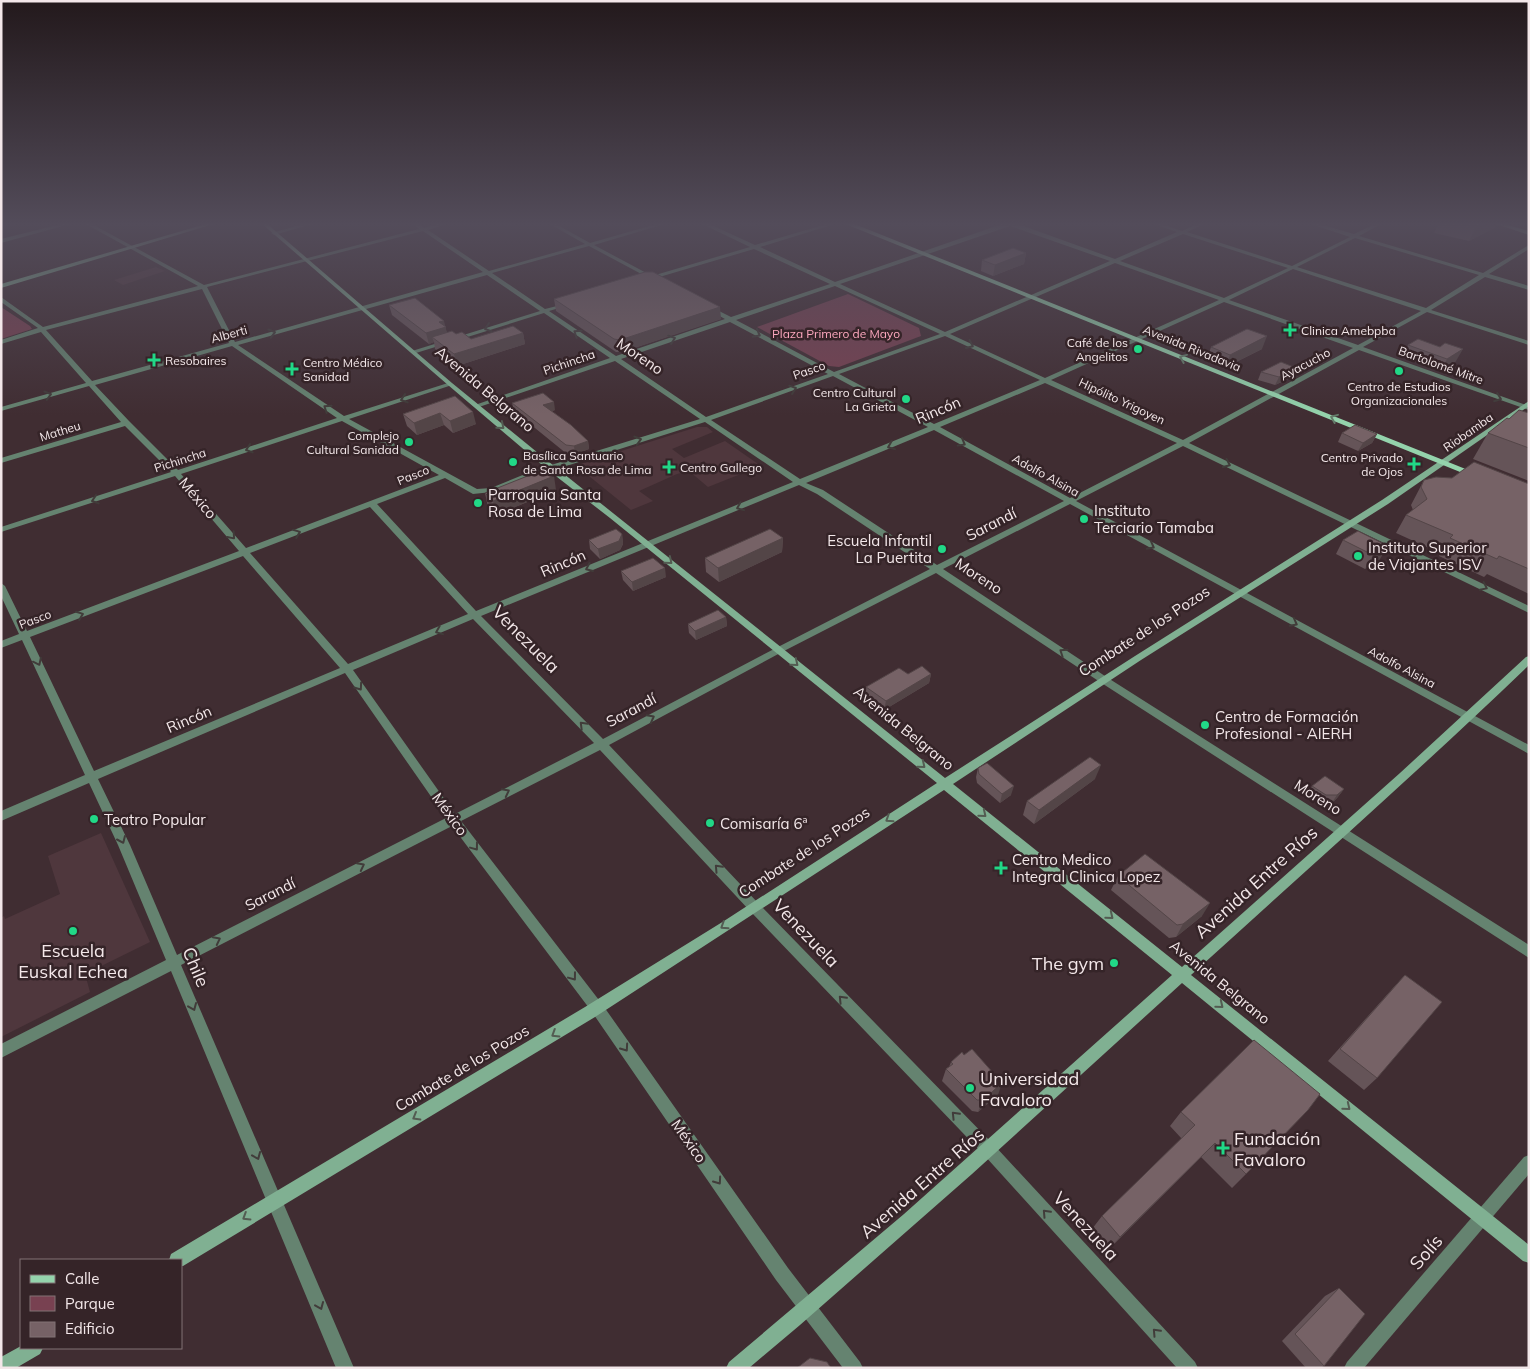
<svg xmlns="http://www.w3.org/2000/svg" width="1530" height="1369" font-family="Mulish,sans-serif">
<style>
.built{fill:#4f373d}
.green{fill:#784151}
.lines{fill:none;stroke-linecap:round;stroke-linejoin:round}
.street{fill:#658370;fill-rule:evenodd}
.secondary{fill:#80b092;fill-rule:evenodd}
.primary{fill:#94d3ac;fill-rule:evenodd}
.wall{fill:#655458}
.shaded-wall{fill:#534547}
.building{fill:#766266;stroke:#534547}
.oneway{stroke:#413c3a}
.oneway2{stroke:#647c6a}
.oneway3{stroke:#535c52}
.poi-dot{fill:#21d887;stroke:#352428;stroke-width:2}
.labels{text-anchor:middle;dominant-baseline:central;stroke-width:5;stroke-linejoin:round;paint-order:stroke}
.far-poi-label{font-size:12px;fill:#f3e7e9;stroke:#352428;text-anchor:start}
.far-park-label{font-size:12px;fill:#fda8be;stroke:#352428}
.far-street-label{font-size:12px;fill:#f3e7e9;stroke:#352428}
.street-label{font-size:15px;fill:#f3e7e9;stroke:#352428}
.poi-label{font-size:15px;fill:#f3e7e9;stroke:#352428;text-anchor:start}
.near-street-label{font-size:18px;fill:#f3e7e9;stroke:#352428}
.near-poi-label{font-size:18px;fill:#f3e7e9;stroke:#352428;text-anchor:start}
</style>
<rect width="100%" height="100%" fill="#402d32"/>
<g class="built">
<path d="M156,267L165,271L123,285L114,280Z"/>
<path d="M697,427H707L713,432L672,449L684,458L725,441L761,466L708,487L689,471L677,474L639,491L653,501L631,510L579,468L580,464Z"/>
<path d="M101,833L150,942L85,974L90,992L1,1037V918L4,916L5,919L60,894L48,856Z"/>
</g>
<g class="green">
<path d="M848,294L919,328L921,336L839,367L829,366L757,327Z"/>
<path d="M1,307L30,326L32,329L1,339Z"/>
</g>
<g class="lines">
<g class="street">
<path d="M65,223H74L1,243V239Z"/>
<path d="M84,223H90L204,285L419,229L412,223H418L424,228L441,223H450L428,230L489,271L585,244L548,223H554L590,243L660,223H668L594,245L652,276L750,247L700,223H707L755,245L830,223H838L760,247L835,282L1005,223H1015L1115,259L1177,232L1151,223H1159L1182,231L1199,223H1206L1187,232L1292,266L1350,237L1308,223H1316L1354,234L1377,223H1383L1359,236L1483,273L1529,245V249L1489,274L1529,286V290L1485,277L1431,310L1529,341V345L1427,312L1363,347L1529,406V410L1359,350L1189,443L1529,606V613L1183,446L1076,501L1529,745V754L1070,504L943,569L1108,678L1529,945V958L1100,682L936,573L782,652L609,745L758,903L994,1145L1195,1362L1198,1368H1177L984,1155L750,911L600,750L461,821L602,1004L788,1268L860,1362L863,1368H843L776,1280L592,1012L452,826L181,965L354,1368H336L171,971L1,1058V1044L166,960L118,845L89,783L1,821V811L85,775L22,640L1,648V641L19,634L1,596V583L5,586L27,631L239,551L175,476L1,532V527L171,472L125,426L1,463V458L121,422L89,386L1,411V407L86,383L41,332L1,344V340L38,328L1,302V297L43,327L198,286ZM1010,226L1110,261L945,332L840,284ZM423,231L483,272L235,342L207,287ZM1183,234L1288,268L1224,298L1120,261ZM1355,238L1479,275L1426,308L1297,267ZM589,246L647,277L645,279L648,281L656,280V278L754,249L830,284L731,317L711,307H707V309L725,319L616,356L549,311L569,305V303L545,309L492,273ZM1115,263L1219,300L1045,378L950,334ZM1293,269L1421,311L1358,345L1229,300ZM487,275L540,311L412,351V353H416L544,313L610,358L475,405V407H479L615,361L700,419L535,470L491,488L477,489L349,419L452,385V383H448L344,416L238,345ZM835,286L940,334L834,372L736,320ZM202,289L229,343L92,381L46,330ZM1224,302L1353,348L1183,440L1051,380ZM730,322L828,374L706,417L621,359ZM945,336L1040,380L934,424L839,374ZM232,346L337,418L178,470L129,421L95,385ZM833,376L928,427L800,479L711,420ZM1045,383L1177,443L1070,498L940,427ZM342,421L439,475L246,548L181,474ZM705,422L793,482L476,611L377,504L445,478L473,494L492,492L541,474ZM934,430L1064,501L937,565L823,490L806,483ZM799,485L817,494L930,569L776,648L603,739L481,616ZM370,507L468,614L348,664L250,553ZM243,556L340,668L94,771L30,637ZM473,619L594,743L455,814L353,670ZM345,673L446,818L177,955L130,845L98,779Z"/>
<path d="M307,223H316L274,235L271,233Z"/>
<path d="M1529,1155V1174L1364,1368H1344L1347,1362L1524,1157Z"/>
</g>
<g class="secondary">
<path d="M209,223H217L1,288V284Z"/>
<path d="M261,223H266L452,383L554,466L945,778L1135,656L1382,500L1529,401V406L1388,504L1141,660L953,784L1182,967L1400,773L1526,657L1529,656V665C1419,771 1304,872 1191,975L1529,1245V1263L1523,1261L1182,983L972,1174L800,1325L749,1368H726L729,1362L904,1214L1172,975L944,790L595,1017L183,1266H181V1260H169L171,1254L223,1223L585,1007L724,921L937,783L610,518L548,470L448,385Z"/>
<path d="M1493,223H1501L1529,231V235Z"/>
<path d="M21,1346V1348H43L40,1354L16,1368H1V1357Z"/>
</g>
<path class="primary" d="M843,223H852L1483,476L1481,478H1475Z"/>
</g>
<g class="wall">
<path d="M1439,223H1496L1494,228L1469,241L1434,233Z"/>
<path d="M1026,253L1024,264L993,276L981,271L982,260Z"/>
<path d="M554,299L721,319L622,352H616L556,311Z"/>
<path d="M389,305L445,327L447,333L456,334L471,339L523,333L525,344L457,366L435,349L434,342L429,344L392,315Z"/>
<path d="M1408,345L1440,347L1456,361L1441,371L1402,357Z"/>
<path d="M1211,347L1262,349L1226,367L1207,359Z"/>
<path d="M1261,372L1292,377L1275,385L1258,380Z"/>
<path d="M455,396L476,424L453,433L444,425L417,435L407,426L403,414Z"/>
<path d="M512,403L555,410L552,411L588,441L589,449L575,454H567L514,411Z"/>
<path d="M1529,413V481L1473,459L1488,433L1509,419Z"/>
<path d="M1342,433L1377,434L1372,443L1358,451L1338,442Z"/>
<path d="M1424,480L1529,484V594L1487,574L1484,577L1439,556L1440,553L1396,533L1406,515L1413,510L1411,505Z"/>
<path d="M556,490L496,515L488,507L485,493Z"/>
<path d="M1358,531L1380,559L1365,569L1336,554L1343,540Z"/>
<path d="M622,534L623,544L620,550L600,559L590,549L589,540Z"/>
<path d="M783,538L782,552L719,582L706,572L705,558Z"/>
<path d="M621,571L666,577L633,591L623,580Z"/>
<path d="M726,617L727,626L696,640L689,633L688,624Z"/>
<path d="M908,674H931L929,683L884,710L865,696L866,687Z"/>
<path d="M978,768L1011,795L1000,803L977,783L976,777Z"/>
<path d="M1095,779L1034,824L1023,815L1027,801Z"/>
<path d="M1312,786L1344,789L1337,798L1331,804H1319L1306,796Z"/>
<path d="M1118,876L1202,916L1176,937L1169,938L1111,890Z"/>
<path d="M1405,975L1377,1078L1364,1090L1328,1061L1393,988Z"/>
<path d="M951,1062L998,1095L978,1112L972,1111L942,1081L946,1069L949,1067Z"/>
<path d="M1308,1110L1246,1174L1232,1188L1201,1157L1109,1249L1092,1229L1102,1216L1182,1139L1170,1126L1181,1112Z"/>
<path d="M1339,1288L1324,1366L1320,1368H1306L1282,1341L1325,1296Z"/>
</g>
<g class="shaded-wall">
<path d="M1483,223H1496L1494,228L1469,241L1476,227Z"/>
<path d="M1026,253L1024,264L993,276L995,265Z"/>
<path d="M720,307L721,319L622,352L620,340Z"/>
<path d="M444,321L448,337H432L434,342L429,344L426,333L439,322Z"/>
<path d="M523,333L525,344L457,366L454,354Z"/>
<path d="M1267,336L1262,349L1226,367L1230,355Z"/>
<path d="M1463,349L1456,361L1441,371L1447,359Z"/>
<path d="M1296,368L1292,377L1275,385L1279,377Z"/>
<path d="M554,402L555,410L545,414L543,405Z"/>
<path d="M473,412L476,424L453,433L450,421Z"/>
<path d="M440,413L444,425L417,435L414,423Z"/>
<path d="M1377,434L1372,443L1358,451L1363,443Z"/>
<path d="M588,441L589,449L575,454L574,446Z"/>
<path d="M554,476L556,490L496,515L493,501Z"/>
<path d="M622,534L623,544L620,550L600,559L598,549Z"/>
<path d="M783,538L782,552L719,582L718,568Z"/>
<path d="M1388,546L1380,559L1365,569L1373,555Z"/>
<path d="M665,568L666,577L633,591L632,582Z"/>
<path d="M726,617L727,626L696,640L695,631Z"/>
<path d="M931,674L929,683L884,710L886,701Z"/>
<path d="M1101,765L1095,779L1034,824L1039,810Z"/>
<path d="M1014,786L1011,795L1000,803L1002,794Z"/>
<path d="M1344,789L1337,798L1331,804L1337,795Z"/>
<path d="M1210,903L1202,916L1176,937L1183,924Z"/>
<path d="M1002,1083L998,1095L978,1112L983,1100Z"/>
<path d="M1215,1143L1109,1249L1120,1237Z"/>
</g>
<g class="building">
<path d="M1460,223H1483L1476,227Z"/>
<path d="M1013,248L1026,253L995,265L982,260Z"/>
<path d="M645,272H653L720,307L620,340L614,339L554,299Z"/>
<path d="M415,298L444,321L439,322L446,327L426,333L389,305Z"/>
<path d="M513,326L523,333L454,354L432,337L452,331L456,334L462,332L471,339Z"/>
<path d="M1247,329L1267,336L1230,355L1211,347Z"/>
<path d="M1418,339L1440,347L1445,343L1463,349L1447,359L1408,345Z"/>
<path d="M1281,362L1296,368L1279,377L1261,372Z"/>
<path d="M543,393L554,402L543,405L571,425L588,441L574,446L566,445L512,403Z"/>
<path d="M455,396L473,412L450,421L440,413L414,423L403,414Z"/>
<path d="M1519,410L1529,413V448L1488,433L1507,418L1509,419Z"/>
<path d="M1355,425L1377,434L1363,443L1342,433Z"/>
<path d="M1474,462L1529,484V569L1499,556L1497,559L1450,538L1453,535L1406,515L1427,499L1421,487L1424,480L1436,477L1452,478Z"/>
<path d="M545,469L554,476L493,501L485,493Z"/>
<path d="M616,529L622,534L619,541L598,549L589,540Z"/>
<path d="M770,529L783,538L718,568L705,558Z"/>
<path d="M1358,531L1388,546L1373,555L1343,540Z"/>
<path d="M653,558L665,568L632,582L621,571Z"/>
<path d="M718,610L726,617L695,631L688,624Z"/>
<path d="M922,666L931,674L886,701L866,687L899,668L908,674Z"/>
<path d="M1090,757L1101,765L1039,810L1027,801Z"/>
<path d="M987,763L1014,786L1002,794L979,774L978,768Z"/>
<path d="M1325,776L1344,789L1337,795H1326L1312,786Z"/>
<path d="M1145,854L1210,903L1183,924L1177,925L1118,876Z"/>
<path d="M1405,975L1442,1002L1377,1078L1340,1049Z"/>
<path d="M1254,1040L1320,1094L1308,1110L1246,1174L1215,1143L1120,1237L1102,1216L1195,1125L1181,1112Z"/>
<path d="M972,1049L1002,1083L983,1100H977L946,1069L953,1064L951,1062L962,1052L964,1055Z"/>
<path d="M1339,1288L1365,1314L1324,1366L1295,1334Z"/>
<path d="M810,1358L827,1362L831,1368H797Z"/>
</g>
<defs><path id="oneway-chevron" d="M-2-3.5L2.5 0L-2 3.5" fill="none" stroke-width="1.6" stroke-linecap="round" stroke-linejoin="round" transform="scale(1.25)"/></defs>
<g class="oneway">
<use href="#oneway-chevron" transform="translate(488 328) rotate(162)"/>
<use href="#oneway-chevron" transform="translate(272 333) rotate(-16)"/>
<use href="#oneway-chevron" transform="translate(577 333) rotate(-146)"/>
<use href="#oneway-chevron" transform="translate(757 334) rotate(28)"/>
<use href="#oneway-chevron" transform="translate(672 339) rotate(-19)"/>
<use href="#oneway-chevron" transform="translate(970 345) rotate(25)"/>
<use href="#oneway-chevron" transform="translate(793 389) rotate(-19)"/>
<use href="#oneway-chevron" transform="translate(48 395) rotate(-16)"/>
<use href="#oneway-chevron" transform="translate(1498 398) rotate(20)"/>
<use href="#oneway-chevron" transform="translate(404 399) rotate(162)"/>
<use href="#oneway-chevron" transform="translate(327 408) rotate(-146)"/>
<use href="#oneway-chevron" transform="translate(638 440) rotate(-17)"/>
<use href="#oneway-chevron" transform="translate(962 443) rotate(29)"/>
<use href="#oneway-chevron" transform="translate(891 446) rotate(158)"/>
<use href="#oneway-chevron" transform="translate(249 449) rotate(162)"/>
<use href="#oneway-chevron" transform="translate(1227 464) rotate(25)"/>
<use href="#oneway-chevron" transform="translate(95 500) rotate(162)"/>
<use href="#oneway-chevron" transform="translate(740 507) rotate(158)"/>
<use href="#oneway-chevron" transform="translate(297 533) rotate(-21)"/>
<use href="#oneway-chevron" transform="translate(232 536) rotate(49)"/>
<use href="#oneway-chevron" transform="translate(1151 546) rotate(28)"/>
<use href="#oneway-chevron" transform="translate(589 568) rotate(157)"/>
<use href="#oneway-chevron" transform="translate(1484 587) rotate(26)"/>
<use href="#oneway-chevron" transform="translate(80 615) rotate(-21)"/>
<use href="#oneway-chevron" transform="translate(1294 623) rotate(28)"/>
<use href="#oneway-chevron" transform="translate(439 631) rotate(158)"/>
<use href="#oneway-chevron" transform="translate(1063 652) rotate(-146)"/>
<use href="#oneway-chevron" transform="translate(38 662) rotate(64)"/>
<use href="#oneway-chevron" transform="translate(359 687) rotate(55)"/>
<use href="#oneway-chevron" transform="translate(651 718) rotate(-28)"/>
<use href="#oneway-chevron" transform="translate(583 725) rotate(-135)"/>
<use href="#oneway-chevron" transform="translate(506 792) rotate(-27)"/>
<use href="#oneway-chevron" transform="translate(122 840) rotate(66)"/>
<use href="#oneway-chevron" transform="translate(475 847) rotate(53)"/>
<use href="#oneway-chevron" transform="translate(361 866) rotate(-27)"/>
<use href="#oneway-chevron" transform="translate(718 868) rotate(-133)"/>
<use href="#oneway-chevron" transform="translate(217 940) rotate(-27)"/>
<use href="#oneway-chevron" transform="translate(573 977) rotate(53)"/>
<use href="#oneway-chevron" transform="translate(842 999) rotate(-134)"/>
<use href="#oneway-chevron" transform="translate(193 1007) rotate(67)"/>
<use href="#oneway-chevron" transform="translate(625 1048) rotate(55)"/>
<use href="#oneway-chevron" transform="translate(955 1115) rotate(-134)"/>
<use href="#oneway-chevron" transform="translate(257 1156) rotate(67)"/>
<use href="#oneway-chevron" transform="translate(718 1181) rotate(55)"/>
<use href="#oneway-chevron" transform="translate(1046 1213) rotate(-133)"/>
<use href="#oneway-chevron" transform="translate(320 1306) rotate(67)"/>
<use href="#oneway-chevron" transform="translate(1156 1332) rotate(-133)"/>
</g>
<g class="oneway2">
<use href="#oneway-chevron" transform="translate(1183 358) rotate(-158)"/>
<use href="#oneway-chevron" transform="translate(1334 418) rotate(-158)"/>
</g>
<g class="oneway3">
<use href="#oneway-chevron" transform="translate(501 426) rotate(40)"/>
<use href="#oneway-chevron" transform="translate(669 561) rotate(39)"/>
<use href="#oneway-chevron" transform="translate(795 663) rotate(39)"/>
<use href="#oneway-chevron" transform="translate(922 765) rotate(39)"/>
<use href="#oneway-chevron" transform="translate(983 814) rotate(39)"/>
<use href="#oneway-chevron" transform="translate(889 819) rotate(147)"/>
<use href="#oneway-chevron" transform="translate(1110 916) rotate(39)"/>
<use href="#oneway-chevron" transform="translate(724 926) rotate(147)"/>
<use href="#oneway-chevron" transform="translate(1220 1005) rotate(39)"/>
<use href="#oneway-chevron" transform="translate(555 1034) rotate(148)"/>
<use href="#oneway-chevron" transform="translate(1347 1107) rotate(39)"/>
<use href="#oneway-chevron" transform="translate(416 1117) rotate(150)"/>
<use href="#oneway-chevron" transform="translate(246 1217) rotate(148)"/>
</g>
<linearGradient id="sky" x2="0" y2="1"><stop stop-color="#23191c"/><stop offset="0.54" stop-color="#534c5a"/><stop offset="1" stop-color="#534c5a" stop-opacity="0"/></linearGradient>
<rect width="1530" height="415" fill="url(#sky)"/>
<g class="poi-dot">
<path d="M1287.5 322.5h5v5h5v5h-5v5h-5v-5h-5v-5h5z"/>
<circle cx="1138" cy="349" r="5"/>
<path d="M151.5 352.5h5v5h5v5h-5v5h-5v-5h-5v-5h5z"/>
<path d="M289.5 361.5h5v5h5v5h-5v5h-5v-5h-5v-5h5z"/>
<circle cx="1399" cy="371" r="5"/>
<circle cx="906" cy="399" r="5"/>
<circle cx="409" cy="442" r="5"/>
<circle cx="513" cy="462" r="5"/>
<path d="M1411.5 456.5h5v5h5v5h-5v5h-5v-5h-5v-5h5z"/>
<path d="M666.5 459.5h5v5h5v5h-5v5h-5v-5h-5v-5h5z"/>
<circle cx="478" cy="503" r="5"/>
<circle cx="1084" cy="519" r="5"/>
<circle cx="942" cy="549" r="5"/>
<circle cx="1358" cy="556" r="5"/>
<circle cx="1205" cy="725" r="5"/>
<circle cx="94" cy="819" r="5"/>
<circle cx="710" cy="823" r="5"/>
<path d="M998.5 860.5h5v5h5v5h-5v5h-5v-5h-5v-5h5z"/>
<circle cx="73" cy="931" r="5"/>
<circle cx="1114" cy="963" r="5"/>
<circle cx="970" cy="1088" r="5"/>
<path d="M1220.5 1140.5h5v5h5v5h-5v5h-5v-5h-5v-5h5z"/>
</g>
<g class="labels">
<g class="far-poi-label">
<text x="1301" y="330">Clinica Amebpba</text>
<text x="1128" y="342" text-anchor="end">Café de los<tspan x="1128" dy="14">Angelitos</tspan></text>
<text x="165" y="360">Resobaires</text>
<text x="303" y="362">Centro Médico<tspan x="303" dy="14">Sanidad</tspan></text>
<text x="1399" y="386" text-anchor="middle">Centro de Estudios<tspan x="1399" dy="14">Organizacionales</tspan></text>
<text x="896" y="392" text-anchor="end">Centro Cultural<tspan x="896" dy="14">La Grieta</tspan></text>
<text x="399" y="435" text-anchor="end">Complejo<tspan x="399" dy="14">Cultural Sanidad</tspan></text>
<text x="523" y="455">Basílica Santuario<tspan x="523" dy="14">de Santa Rosa de Lima</tspan></text>
<text x="1403" y="457" text-anchor="end">Centro Privado<tspan x="1403" dy="14">de Ojos</tspan></text>
<text x="680" y="467">Centro Gallego</text>
</g>
<g class="far-park-label">
<text x="836" y="333">Plaza Primero de Mayo</text>
</g>
<g class="far-street-label">
<text transform="translate(229 334) rotate(-15)">Alberti</text>
<text transform="translate(1192 348) rotate(22)">Avenida Rivadavia</text>
<text transform="translate(569 362) rotate(-19)">Pichincha</text>
<text transform="translate(1305 364) rotate(-28)">Ayacucho</text>
<text transform="translate(1441 365) rotate(20)">Bartolomé Mitre</text>
<text transform="translate(809 370) rotate(-19)">Pasco</text>
<text transform="translate(1122 401) rotate(25)">Hipólito Yrigoyen</text>
<text transform="translate(60 431) rotate(-17)">Matheu</text>
<text transform="translate(1468 432) rotate(-35)">Riobamba</text>
<text transform="translate(180 460) rotate(-18)">Pichincha</text>
<text transform="translate(413 475) rotate(-22)">Pasco</text>
<text transform="translate(1046 475) rotate(29)">Adolfo Alsina</text>
<text transform="translate(35 619) rotate(-21)">Pasco</text>
<text transform="translate(1402 667) rotate(28)">Adolfo Alsina</text>
</g>
<g class="street-label">
<text transform="translate(640 356) rotate(34)">Moreno</text>
<text transform="translate(485 389) rotate(40)">Avenida Belgrano</text>
<text transform="translate(938 410) rotate(-23)">Rincón</text>
<text transform="translate(198 498) rotate(49)">México</text>
<text transform="translate(991 524) rotate(-27)">Sarandí</text>
<text transform="translate(563 563) rotate(-23)">Rincón</text>
<text transform="translate(979 576) rotate(33)">Moreno</text>
<text transform="translate(1144 631) rotate(-33)">Combate de los Pozos</text>
<text transform="translate(631 710) rotate(-28)">Sarandí</text>
<text transform="translate(189 719) rotate(-23)">Rincón</text>
<text transform="translate(904 728) rotate(39)">Avenida Belgrano</text>
<text transform="translate(1318 797) rotate(32)">Moreno</text>
<text transform="translate(450 814) rotate(54)">México</text>
<text transform="translate(804 852) rotate(-33)">Combate de los Pozos</text>
<text transform="translate(270 894) rotate(-27)">Sarandí</text>
<text transform="translate(1220 982) rotate(39)">Avenida Belgrano</text>
<text transform="translate(462 1068) rotate(-31)">Combate de los Pozos</text>
<text transform="translate(689 1141) rotate(55)">México</text>
</g>
<g class="poi-label">
<text x="488" y="494">Parroquia Santa<tspan x="488" dy="17">Rosa de Lima</tspan></text>
<text x="1094" y="510">Instituto<tspan x="1094" dy="17">Terciario Tamaba</tspan></text>
<text x="932" y="540" text-anchor="end">Escuela Infantil<tspan x="932" dy="17">La Puertita</tspan></text>
<text x="1368" y="547">Instituto Superior<tspan x="1368" dy="17">de Viajantes ISV</tspan></text>
<text x="1215" y="716">Centro de Formación<tspan x="1215" dy="17">Profesional - AIERH</tspan></text>
<text x="104" y="819">Teatro Popular</text>
<text x="720" y="823">Comisaría 6ª</text>
<text x="1012" y="859">Centro Medico<tspan x="1012" dy="17">Integral Clinica Lopez</tspan></text>
</g>
<g class="near-street-label">
<text transform="translate(526 639) rotate(45)">Venezuela</text>
<text transform="translate(1256 882) rotate(-42)">Avenida Entre Ríos</text>
<text transform="translate(806 933) rotate(46)">Venezuela</text>
<text transform="translate(196 967) rotate(67)">Chile</text>
<text transform="translate(922 1183) rotate(-41)">Avenida Entre Ríos</text>
<text transform="translate(1086 1226) rotate(47)">Venezuela</text>
<text transform="translate(1426 1252) rotate(-49)">Solís</text>
</g>
<g class="near-poi-label">
<text x="73" y="950" text-anchor="middle">Escuela<tspan x="73" dy="21">Euskal Echea</tspan></text>
<text x="1104" y="963" text-anchor="end">The gym</text>
<text x="980" y="1078">Universidad<tspan x="980" dy="21">Favaloro</tspan></text>
<text x="1234" y="1138">Fundación<tspan x="1234" dy="21">Favaloro</tspan></text>
</g>
</g>
<rect width="1530" height="1369" fill="none" stroke="#f3e7e9" stroke-width="5"/>
<rect x="20" y="1259" width="162" height="90" fill="#352428" stroke="#817275"/>
<rect x="30" y="1275" width="25" height="8" fill="#94d3ac" stroke="#817275"/>
<text x="65" y="1284" font-size="15" fill="#f3e7e9">Calle</text>
<rect x="30" y="1296" width="25" height="15" fill="#784151" stroke="#817275"/>
<text x="65" y="1309" font-size="15" fill="#f3e7e9">Parque</text>
<rect x="30" y="1322" width="25" height="15" fill="#766266" stroke="#817275"/>
<text x="65" y="1334" font-size="15" fill="#f3e7e9">Edificio</text>
</svg>
